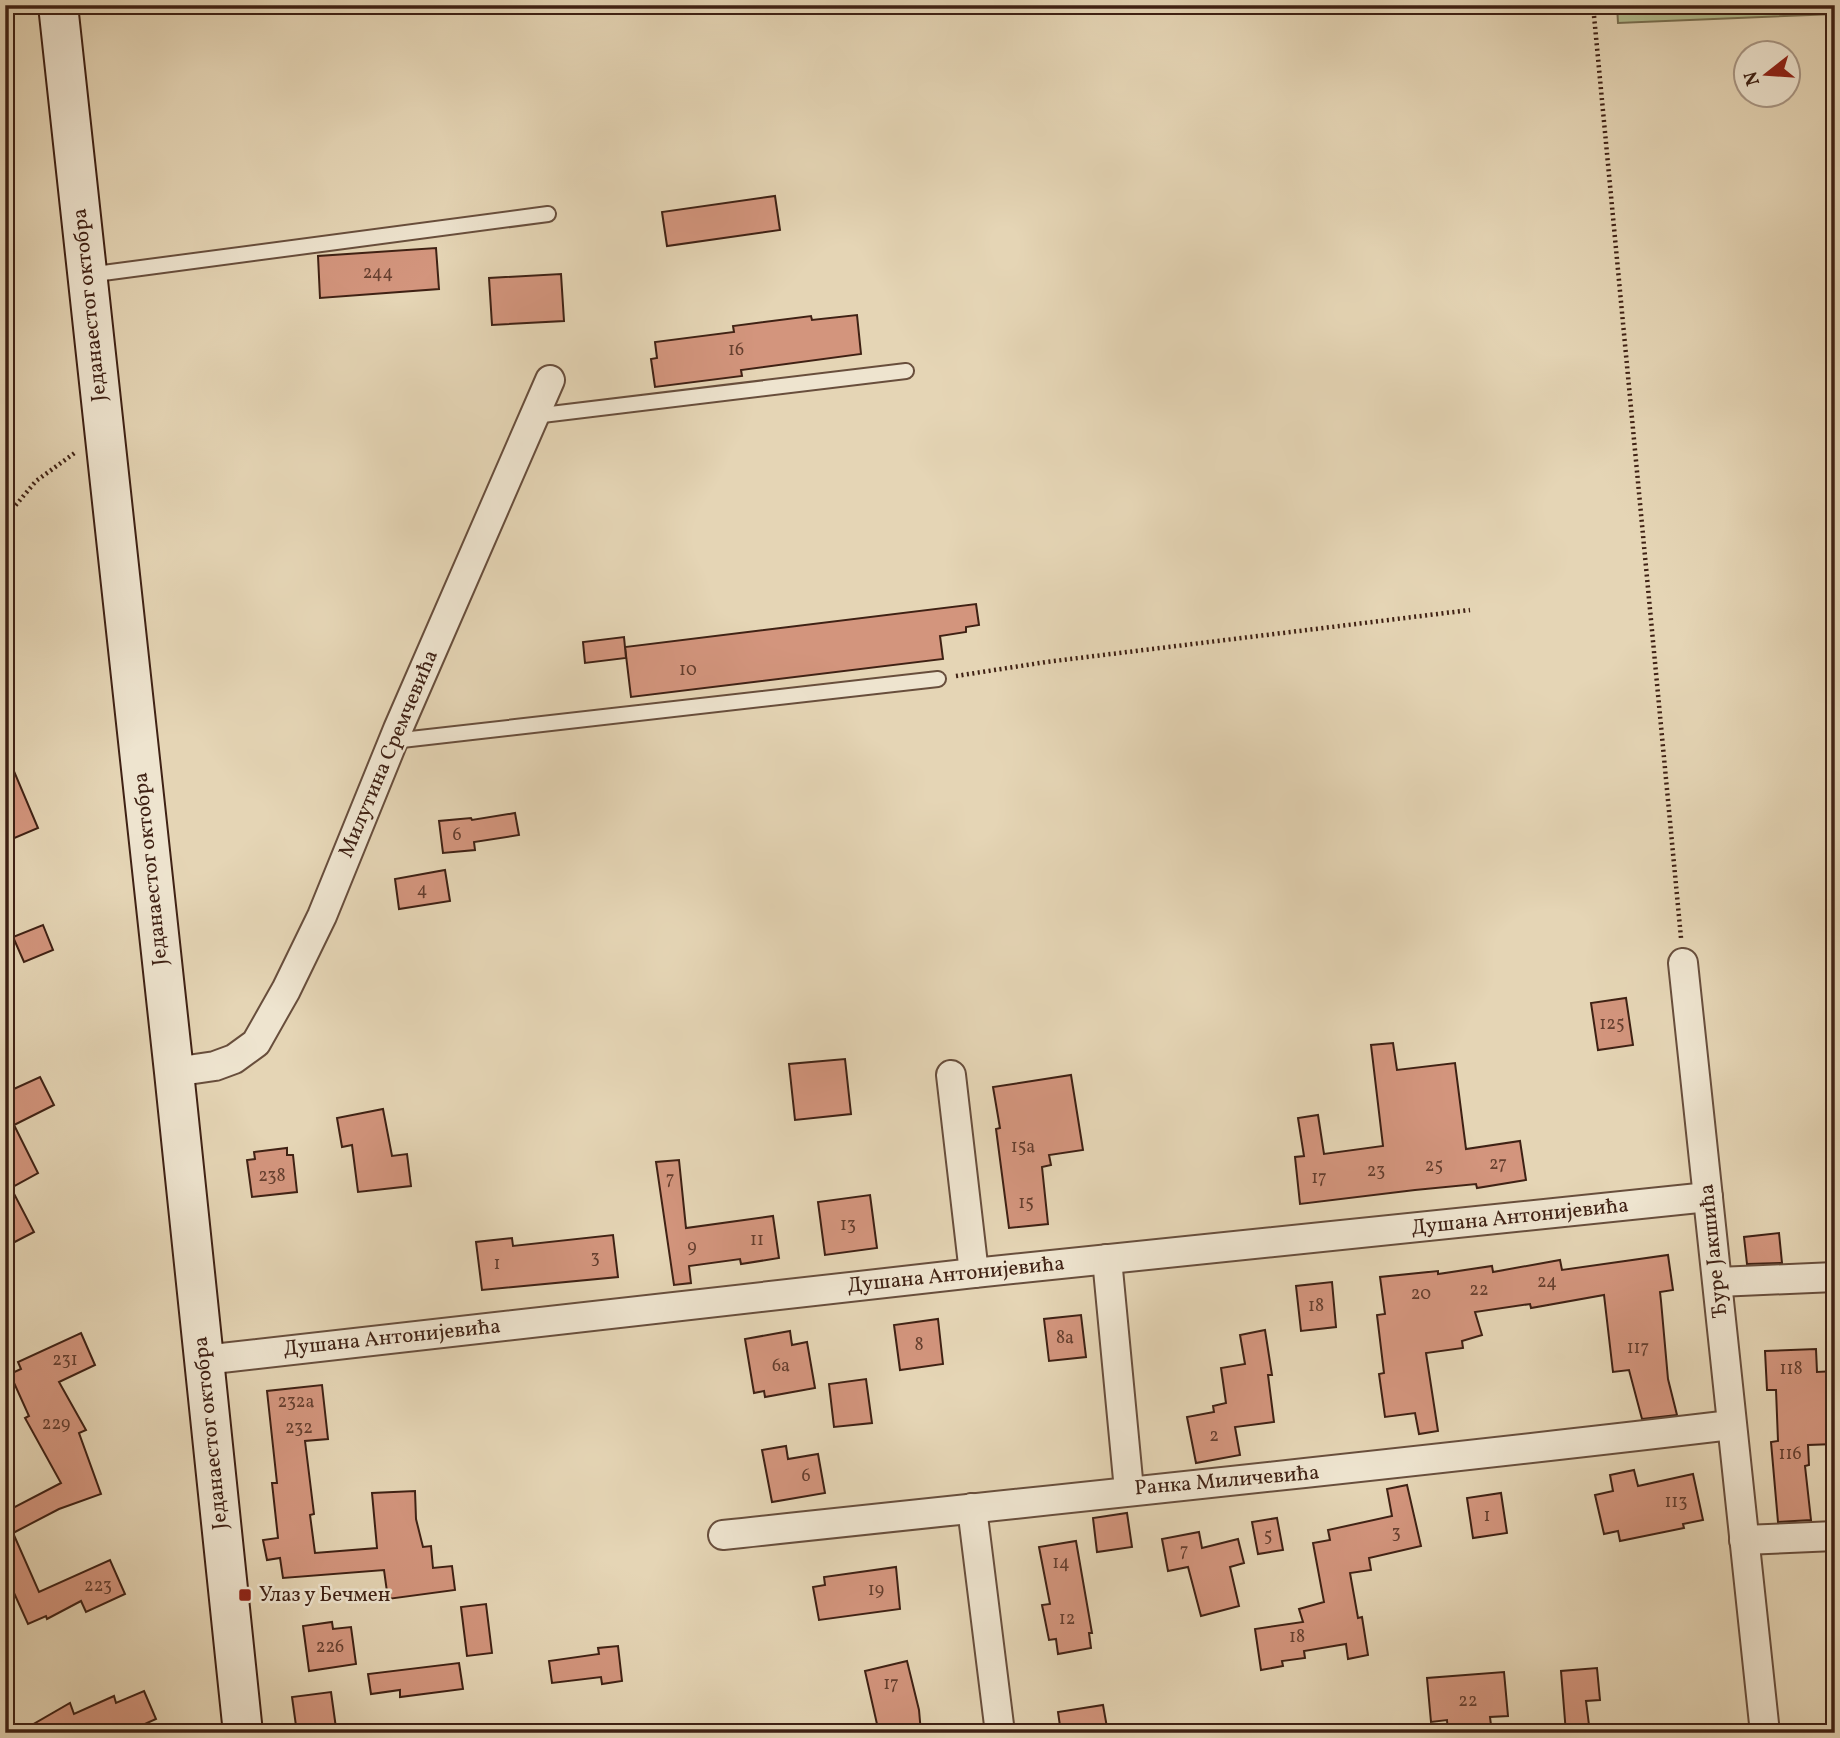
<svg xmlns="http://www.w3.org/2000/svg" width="1840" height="1738" font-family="Vollkorn,serif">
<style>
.green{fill:#b2be8f;stroke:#787052;stroke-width:2}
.building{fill:#d3957d;stroke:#3f2114;stroke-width:2}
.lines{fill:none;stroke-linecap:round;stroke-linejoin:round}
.service-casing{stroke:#684e3c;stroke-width:18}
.minor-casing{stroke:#684e3c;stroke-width:32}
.secondary-casing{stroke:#3f2114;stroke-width:42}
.path{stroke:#3f2114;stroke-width:4.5;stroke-dasharray:2 3.5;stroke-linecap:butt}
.service{stroke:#eee4cf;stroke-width:14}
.minor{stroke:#eee4cf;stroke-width:28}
.secondary{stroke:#eee4cf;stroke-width:38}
.poi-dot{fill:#8f2418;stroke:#eee4cf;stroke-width:2.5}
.labels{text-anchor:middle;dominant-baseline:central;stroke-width:5;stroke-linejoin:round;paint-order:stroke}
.number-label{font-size:18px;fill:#643e2e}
.street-label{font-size:21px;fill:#3f2114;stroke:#eee4cf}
.poi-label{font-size:21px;fill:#3f2114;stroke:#eee4cf;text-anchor:start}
</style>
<rect width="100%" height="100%" fill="#e5d5b5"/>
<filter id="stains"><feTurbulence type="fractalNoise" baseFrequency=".00286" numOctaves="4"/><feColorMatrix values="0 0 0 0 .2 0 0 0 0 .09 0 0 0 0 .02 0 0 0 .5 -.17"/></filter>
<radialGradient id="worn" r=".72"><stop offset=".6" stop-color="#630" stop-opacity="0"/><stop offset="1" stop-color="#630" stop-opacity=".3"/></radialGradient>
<path class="green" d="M1617,5H1835V14L1618,23Z"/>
<g class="building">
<path d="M775,196L780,230L667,246L662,212Z"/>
<path d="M436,248L439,289L320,298L318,256Z"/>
<path d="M561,274L564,321L492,325L489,278Z"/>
<path d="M857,315L861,354L741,370L742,376L655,387L651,359L657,358L655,342L734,332L733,326L811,316L812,320Z"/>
<path d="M976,604L979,625L966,627V632L940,636L943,659L631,697L625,647Z"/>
<path d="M624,637L626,658L585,663L583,642Z"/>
<path d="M5,750L38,828L5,842Z"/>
<path d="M515,813L519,835L474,842L475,850L443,853L439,821L471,818L472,820Z"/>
<path d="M445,870L450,901L399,909L395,879Z"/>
<path d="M43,925L53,950L24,962L13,937Z"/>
<path d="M1626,998L1633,1045L1598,1050L1591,1003Z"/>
<path d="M1393,1043L1397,1070L1455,1063L1466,1149L1520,1141L1526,1180L1477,1188L1476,1184L1415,1190L1300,1204L1295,1157L1304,1156L1298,1118L1318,1115L1324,1154L1383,1146L1371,1045Z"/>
<path d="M845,1059L851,1114L795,1120L789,1064Z"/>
<path d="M1071,1075L1083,1150L1049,1155L1051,1165L1042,1167L1048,1224L1009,1228L996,1129L1000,1128L993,1087Z"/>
<path d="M40,1077L54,1105L14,1125L38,1173L11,1188L34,1232L5,1247V1093Z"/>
<path d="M383,1109L392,1156L407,1154L411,1186L358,1192L352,1145L342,1147L337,1118Z"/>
<path d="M287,1148V1155H293L297,1192L252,1197L247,1160L255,1159L254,1152Z"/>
<path d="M679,1160L686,1228L773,1216L779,1258L741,1264L740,1259L689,1266L691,1283L674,1285L656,1162Z"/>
<path d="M870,1195L877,1248L825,1255L818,1202Z"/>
<path d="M1779,1233L1782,1263L1747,1264L1744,1237Z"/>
<path d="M613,1235L618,1277L482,1290L476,1242L512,1238L513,1246Z"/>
<path d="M1668,1255L1673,1290L1660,1292L1661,1301L1668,1379L1677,1415L1642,1419L1629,1370L1613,1372L1604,1295L1531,1308L1530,1304L1475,1312L1482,1335L1462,1341L1463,1348L1426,1353L1438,1431L1419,1434L1415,1413L1385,1417L1379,1374L1384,1373L1377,1315L1385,1314L1380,1277L1438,1271V1274L1492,1266L1493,1272L1560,1260L1562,1270Z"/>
<path d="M1332,1282L1336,1327L1301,1331L1296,1286Z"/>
<path d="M1081,1315L1086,1357L1049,1361L1044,1319Z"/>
<path d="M938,1319L943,1364L900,1370L894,1325Z"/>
<path d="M1265,1330L1272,1375H1268L1274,1422L1235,1427L1240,1455L1196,1463L1187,1417L1214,1412L1213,1406L1226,1403L1221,1368L1245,1364L1240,1335Z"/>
<path d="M790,1331L792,1345L807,1342L815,1388L765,1397L764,1391L754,1393L745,1339Z"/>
<path d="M81,1333L95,1365L59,1382L86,1430L79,1433L101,1494L59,1509L13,1533L39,1592L110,1560L125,1594L86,1612L81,1601L47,1619L46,1616L28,1624L5,1573V1512L61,1483L25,1418L29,1416L10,1374L21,1369L18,1362Z"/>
<path d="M1816,1349L1817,1372L1835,1371V1444L1808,1445L1809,1465L1805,1466L1811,1520L1778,1522L1771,1442L1778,1441L1776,1390H1767L1765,1351Z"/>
<path d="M866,1379L872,1423L834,1427L829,1384Z"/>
<path d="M322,1385L328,1439L305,1441L314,1514L310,1515L315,1553L377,1548L372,1493L415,1491L416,1519L423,1547L431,1546L433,1568L452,1566L455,1590L388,1599L384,1570L283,1578L280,1558L267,1560L263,1540L278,1538L272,1483H277L267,1391Z"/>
<path d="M786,1446L788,1459L818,1454L825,1493L772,1502L762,1450Z"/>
<path d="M1634,1470L1638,1486L1693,1474L1703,1520L1683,1524L1684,1528L1620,1541L1618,1531L1604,1534L1595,1495L1613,1491L1610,1475Z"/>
<path d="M1407,1485L1421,1546L1369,1558L1371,1570L1350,1573L1358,1618L1362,1617L1368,1655L1348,1659L1346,1644L1304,1651L1305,1658L1282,1661L1283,1666L1261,1670L1255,1629L1303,1622L1299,1609L1324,1602L1313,1543L1330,1540L1328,1530L1392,1516L1387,1489Z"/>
<path d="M1501,1493L1507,1533L1473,1538L1467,1498Z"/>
<path d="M1127,1513L1132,1547L1097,1552L1093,1518Z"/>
<path d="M1277,1518L1283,1550L1258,1554L1252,1522Z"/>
<path d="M1199,1532L1202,1548L1238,1539L1244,1563L1230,1567L1239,1606L1201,1616L1188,1567L1168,1571L1162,1539Z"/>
<path d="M1076,1541L1092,1633H1089L1091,1648L1058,1654L1056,1639L1049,1640L1042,1605L1050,1604L1039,1547Z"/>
<path d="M896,1567L900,1609L819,1620L813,1587L825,1585L824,1577Z"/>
<path d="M486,1604L492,1653L467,1656L461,1607Z"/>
<path d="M332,1622L333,1629L351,1627L356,1664L309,1671L303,1626Z"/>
<path d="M618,1646L622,1681L602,1684L601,1677L552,1683L549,1661L599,1654L598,1648Z"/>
<path d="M907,1661L919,1710L921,1733H879L865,1671Z"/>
<path d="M459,1663L463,1689L400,1697V1690L371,1694L368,1674Z"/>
<path d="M1597,1668L1600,1700L1586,1701L1590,1733H1566L1561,1671Z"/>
<path d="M1504,1672L1508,1716L1490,1717L1492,1733H1448L1447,1720L1431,1722L1427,1678Z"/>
<path d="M144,1691L156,1719L125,1733H18L70,1703L74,1714L114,1696L116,1703Z"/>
<path d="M331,1692L336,1728L297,1733L292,1697Z"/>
<path d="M1103,1705L1108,1733H1061L1058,1712Z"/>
</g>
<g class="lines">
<g class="service-casing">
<g id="service">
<path d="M88,275L548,214"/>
<path d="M534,416L906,371"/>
<path d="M393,741L938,679"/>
</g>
</g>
<g class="minor-casing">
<g id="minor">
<path d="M1683,963L1765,1733"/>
<path d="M174,1072L215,1066L234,1059L256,1043L286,990L322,916L398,729L550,380"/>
<path d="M951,1075L974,1273"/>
<path d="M1107,1259L1129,1490"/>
<path d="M1718,1282L1835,1277"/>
<path d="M204,1360L974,1273L1708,1197"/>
<path d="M972,1508L1000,1733"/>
<path d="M723,1535C1059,1499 1395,1465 1731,1425"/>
<path d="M1744,1540L1835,1536"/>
</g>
</g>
<g class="secondary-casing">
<path id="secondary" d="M58,5L174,1072L243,1733"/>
</g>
<g class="path">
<path d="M1593,5L1681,938"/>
<path d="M5,518L36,481L76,452"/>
<path d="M956,676L1046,662L1470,610"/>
</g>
<use href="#service" class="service"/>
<use href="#minor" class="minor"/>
<use href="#secondary" class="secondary"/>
</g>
<rect class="poi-dot" x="238" y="1588" width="14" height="14" rx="3.5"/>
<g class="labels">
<g class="number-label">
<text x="378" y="273">244</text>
<text x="736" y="350">16</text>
<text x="688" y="670">10</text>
<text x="457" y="835">6</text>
<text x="422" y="890">4</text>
<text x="1612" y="1024">125</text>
<text x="1023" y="1147">15a</text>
<text x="1498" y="1164">27</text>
<text x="1434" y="1166">25</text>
<text x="1376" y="1171">23</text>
<text x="272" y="1176">238</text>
<text x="1319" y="1178">17</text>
<text x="670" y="1179">7</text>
<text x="1026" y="1203">15</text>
<text x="848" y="1225">13</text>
<text x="757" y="1240">11</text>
<text x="692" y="1247">9</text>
<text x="595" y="1258">3</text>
<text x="497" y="1264">1</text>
<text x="1547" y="1282">24</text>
<text x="1479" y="1290">22</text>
<text x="1421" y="1294">20</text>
<text x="1316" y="1306">18</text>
<text x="1065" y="1338">8a</text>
<text x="919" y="1345">8</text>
<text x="1638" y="1348">117</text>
<text x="65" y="1360">231</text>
<text x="781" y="1366">6a</text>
<text x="1791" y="1369">118</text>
<text x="296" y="1402">232a</text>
<text x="56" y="1424">229</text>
<text x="299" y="1428">232</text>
<text x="1214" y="1436">2</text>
<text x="1790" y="1454">116</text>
<text x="806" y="1476">6</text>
<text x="1676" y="1502">113</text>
<text x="1487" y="1516">1</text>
<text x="1396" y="1533">3</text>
<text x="1268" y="1536">5</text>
<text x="1184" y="1551">7</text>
<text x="1061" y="1563">14</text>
<text x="98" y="1586">223</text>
<text x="876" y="1590">19</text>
<text x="1067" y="1619">12</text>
<text x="1297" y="1637">18</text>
<text x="330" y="1647">226</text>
<text x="891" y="1684">17</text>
<text x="1468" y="1701">22</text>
</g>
<g class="street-label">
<text transform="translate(90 305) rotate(-96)">Једанаестог октобра</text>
<text transform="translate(389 754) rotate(-67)">Милутина Сремчевића</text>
<text transform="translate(151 869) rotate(-96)">Једанаестог октобра</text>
<text transform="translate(1520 1217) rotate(-6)">Душана Антонијевића</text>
<text transform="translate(1714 1251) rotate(-96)">Ђуре Јакшића</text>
<text transform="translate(956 1275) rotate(-6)">Душана Антонијевића</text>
<text transform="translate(392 1338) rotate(-6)">Душана Антонијевића</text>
<text transform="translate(211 1433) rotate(-96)">Једанаестог октобра</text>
<text transform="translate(1227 1481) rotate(-5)">Ранка Миличевића</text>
</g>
<g class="poi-label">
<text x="259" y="1595">Улаз у Бечмен</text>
</g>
</g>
<rect width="1840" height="1738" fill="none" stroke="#e5d5b5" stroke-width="28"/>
<rect x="7" y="7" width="1826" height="1724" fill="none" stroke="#3f2114" stroke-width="3.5"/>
<rect x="14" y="14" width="1812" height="1710" fill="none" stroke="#3f2114" stroke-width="2"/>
<g transform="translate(1767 74) rotate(253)"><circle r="33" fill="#eee4cf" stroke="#a89684" stroke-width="2"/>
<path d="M0-5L12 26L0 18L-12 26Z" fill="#8f2418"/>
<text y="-10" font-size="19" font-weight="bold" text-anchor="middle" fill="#3f2114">N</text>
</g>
<rect width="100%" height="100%" filter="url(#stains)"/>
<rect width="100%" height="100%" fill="url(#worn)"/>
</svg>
